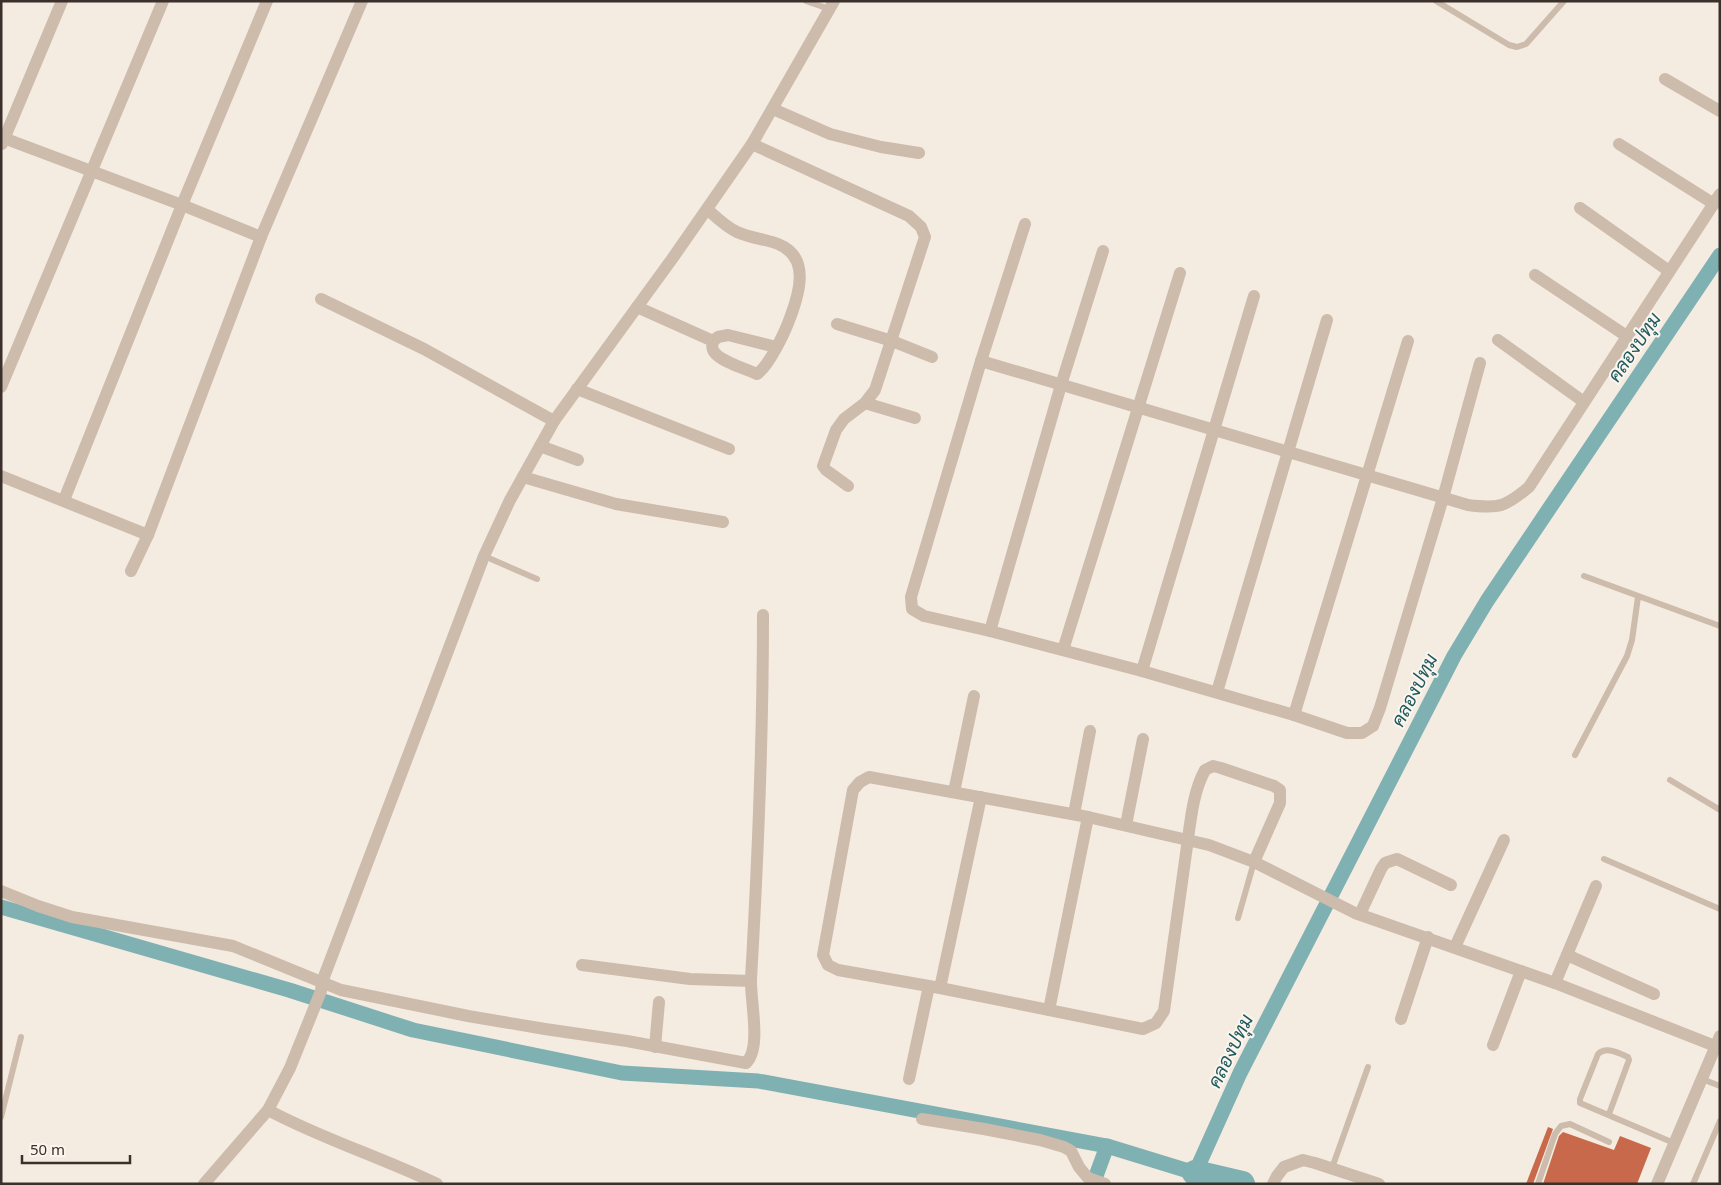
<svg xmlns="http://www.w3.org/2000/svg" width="1721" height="1185" font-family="'Noto Sans',Sarabun,sans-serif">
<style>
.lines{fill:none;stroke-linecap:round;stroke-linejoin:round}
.canal{stroke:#7fb0b2;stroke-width:15}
.river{stroke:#7fb0b2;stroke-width:26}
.building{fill:#c8694b}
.service{stroke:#cdbbac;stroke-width:6}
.minor{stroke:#cdbbac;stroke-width:12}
.labels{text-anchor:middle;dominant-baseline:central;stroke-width:4;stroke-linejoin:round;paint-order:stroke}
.water-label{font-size:19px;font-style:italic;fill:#1f5a5e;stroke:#fbf5ee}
</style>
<rect width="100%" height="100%" fill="#f4ebe1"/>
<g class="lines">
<g class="canal">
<path d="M1,907L289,990L413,1030L622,1073L758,1081L1107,1146L1195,1173L1240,1073L1454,656L1487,601L1720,255"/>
<path d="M1093,1184L1107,1146"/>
</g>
<path class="river" d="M1195,1173L1242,1184"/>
</g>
<g class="building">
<path d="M1548,1127L1553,1129L1533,1184H1526Z"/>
<path d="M1563,1132L1614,1150L1620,1136L1651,1148L1637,1184H1543L1559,1136Z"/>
</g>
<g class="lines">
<g class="service">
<path d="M806,1L829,9"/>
<path d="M1436,1L1509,45L1517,47L1526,44L1564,1"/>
<path d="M484,556L537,579"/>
<path d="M1584,576L1720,626"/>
<path d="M1575,755L1627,656L1632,640L1638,597"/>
<path d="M1670,780L1720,810"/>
<path d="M1604,859L1720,909"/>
<path d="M1238,918L1254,862"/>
<path d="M1702,1079L1720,1086"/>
<path d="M1609,1114L1629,1060L1628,1057C1619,1053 1606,1046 1598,1054L1580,1099V1103L1674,1143"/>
<path d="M1,1117L21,1037"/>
<path d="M1332,1168L1368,1067"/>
<path d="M1538,1184L1555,1134L1561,1126L1570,1124L1609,1142"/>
<path d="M1693,1184L1720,1121"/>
</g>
<g class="minor">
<path d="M1665,79L1720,111"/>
<path d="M773,109L830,134L881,147L919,153"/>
<path d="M1,137L182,205L261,237"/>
<path d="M2,144L62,1"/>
<path d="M752,144L909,216L921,227L925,237L875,390L865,403L844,419L836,430L823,466L826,470L848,486"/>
<path d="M1619,144L1714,204"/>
<path d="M1580,208L1669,271"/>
<path d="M1025,224L981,361L911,597L912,609L924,616L990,631L1142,671L1294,715L1347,733H1362L1373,726L1380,708L1443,498L1480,363"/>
<path d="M1535,275L1628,337"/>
<path d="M321,299L424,349L554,421"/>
<path d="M637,307L713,341C712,345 712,350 715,353C722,362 746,369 757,374C769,366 785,332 790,318C799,294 811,257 778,244C765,239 750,238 737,232C726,227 716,217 707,209"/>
<path d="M837,324L892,341L932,357"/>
<path d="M1498,340L1584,402"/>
<path d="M713,341L718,337L728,335L776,347"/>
<path d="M981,361L1468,505C1499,509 1505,507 1529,487L1720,194"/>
<path d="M1,387L163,1"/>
<path d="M577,389L729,449"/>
<path d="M865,403L915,418"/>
<path d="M540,446L578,460"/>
<path d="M1,476L148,535"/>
<path d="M523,477L616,504L723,522"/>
<path d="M64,500L182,205L267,1"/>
<path d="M131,571L148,535L261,237L362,1"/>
<path d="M990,631L1061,385L1103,251"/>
<path d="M1063,650L1180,273"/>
<path d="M1142,671L1254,296"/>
<path d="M1217,692L1327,320"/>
<path d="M1294,715L1408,341"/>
<path d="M954,792L974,696"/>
<path d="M1074,814L1090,731"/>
<path d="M1126,825L1143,739"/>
<path d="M1254,862L1280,803V790L1274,786L1221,768L1213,766L1205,770C1194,790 1191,816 1188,839L1164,1011L1156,1023L1143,1029L940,988L838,970L828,965L823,955L853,790L860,782L869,777L1088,817L1209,845L1254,862L1355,913L1555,983L1715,1046"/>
<path d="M1,891L38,906L72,917L233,946L341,990L468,1016L545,1029L627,1041L746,1063C762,1048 750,1000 751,979C758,857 763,736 763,615"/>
<path d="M1360,914L1381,869L1385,863L1397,859L1451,885"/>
<path d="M1455,947L1504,840"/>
<path d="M1567,955L1654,994"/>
<path d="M582,965L690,979L751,981"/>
<path d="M1555,983L1596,886"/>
<path d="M940,988L981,797"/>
<path d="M1049,1010L1088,817"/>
<path d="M1401,1019L1428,937"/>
<path d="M1493,1045L1521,971"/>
<path d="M655,1047L659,1002"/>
<path d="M909,1079L929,986"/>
<path d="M268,1110C322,1139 381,1157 437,1184"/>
<path d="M922,1119L984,1129L1040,1140L1064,1147L1071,1151L1079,1167L1088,1178L1105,1184"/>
<path d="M204,1184L268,1110L290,1068L321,991L322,982L484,556L510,500L554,421L672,259L752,144L834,1"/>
<path d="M1273,1184L1277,1176L1284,1167L1303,1160L1315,1163L1379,1184"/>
<path d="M1657,1184L1720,1036"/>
</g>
</g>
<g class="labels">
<g class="water-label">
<text transform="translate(1634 347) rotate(-56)">คลองปทุม</text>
<text transform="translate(1414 690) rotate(-63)">คลองปทุม</text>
<text transform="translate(1230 1051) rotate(-64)">คลองปทุม</text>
</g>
</g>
<rect width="1721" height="1185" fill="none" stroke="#3b302b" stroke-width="5"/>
<path d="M22 1155v8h108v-8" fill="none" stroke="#3b302b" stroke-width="2.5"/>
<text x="30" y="1155" font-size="15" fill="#3b302b" stroke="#fbf5ee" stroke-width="4" paint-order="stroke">50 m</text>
</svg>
